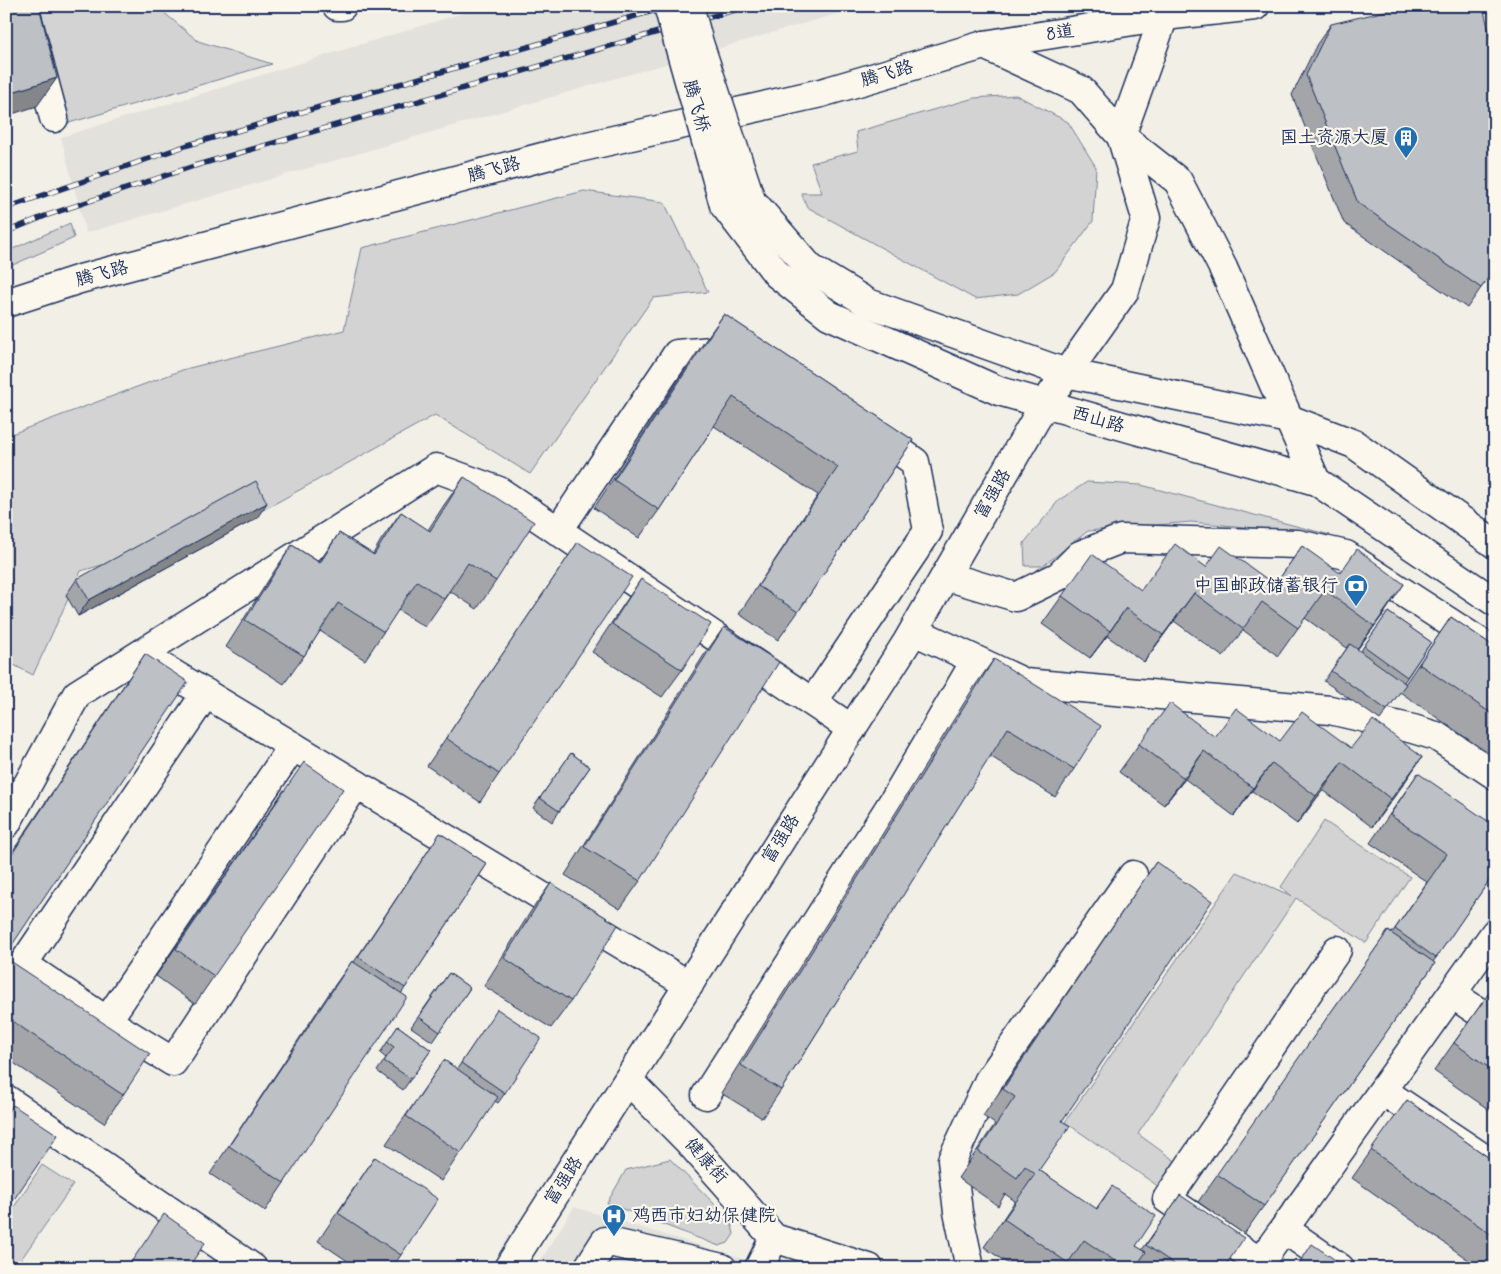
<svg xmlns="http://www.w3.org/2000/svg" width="1501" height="1274" font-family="Mynerve,'LXGW WenKai TC',sans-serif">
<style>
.built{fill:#e2e1dc}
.green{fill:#d2d3d2;stroke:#768198}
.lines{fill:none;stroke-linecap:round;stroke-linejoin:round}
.minor-casing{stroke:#1b2f5e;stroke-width:31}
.major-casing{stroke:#1b2f5e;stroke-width:31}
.minor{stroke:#fbf7ec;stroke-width:28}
.major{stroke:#fbf7ec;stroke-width:28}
.rail-casing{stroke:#1b2f5e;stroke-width:5.5}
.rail{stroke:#fbf7ec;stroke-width:4;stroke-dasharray:11;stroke-linecap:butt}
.major-bridge-casing{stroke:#1b2f5e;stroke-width:31;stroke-linecap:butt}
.major-bridge{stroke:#fbf7ec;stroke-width:28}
.wall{fill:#a3a5a9;stroke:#1b2f5e}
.shaded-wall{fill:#848689;stroke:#1b2f5e}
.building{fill:#bdc0c4;stroke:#1b2f5e}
.labels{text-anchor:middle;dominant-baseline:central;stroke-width:4.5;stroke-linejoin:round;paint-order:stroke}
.street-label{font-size:18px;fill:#1b2f5e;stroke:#fbf7ec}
.poi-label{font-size:18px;fill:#1b2f5e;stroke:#fbf7ec;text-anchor:end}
</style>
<rect width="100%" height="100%" fill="#f2efe6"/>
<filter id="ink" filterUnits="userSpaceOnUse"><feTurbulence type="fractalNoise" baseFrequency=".02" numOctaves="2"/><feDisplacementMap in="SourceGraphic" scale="10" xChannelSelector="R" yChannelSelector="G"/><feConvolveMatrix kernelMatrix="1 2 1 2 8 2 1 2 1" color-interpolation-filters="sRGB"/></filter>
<g filter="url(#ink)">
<g class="built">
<path d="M486,6H878L840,13L86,233L61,137Z"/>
<path d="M574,1207L773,1268H536Z"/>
</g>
<g class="green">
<path d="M28,6H156L198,41L272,64L62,125Z"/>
<path d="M1016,95L1068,122L1096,167L1093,221L1055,272L1018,294L975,299L807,207L801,193H822L811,163L858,151L856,132L974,98Z"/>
<path d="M584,191L664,202L708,292L653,298L530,474L435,415L229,529L81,571L33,675L6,661V436L185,369L344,330L362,248Z"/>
<path d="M70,223L74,238L6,268V252Z"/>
<path d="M1087,482L1141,485L1330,535L1191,522L1088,531L1043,566H1025L1024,543L1059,500Z"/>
<path d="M1324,821L1410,877L1366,943L1296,898L1138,1134L1182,1166L1165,1191L1065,1122L1237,872L1292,896L1281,887Z"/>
<path d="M670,1159L731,1221L734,1234L728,1243L719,1246L607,1203L626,1170Z"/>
<path d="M42,1165L73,1185L15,1268H6V1219Z"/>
</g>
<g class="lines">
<g class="minor-casing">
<g id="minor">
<path d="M24,6L54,118"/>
<path d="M984,45L1081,90L1121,136L1178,181L1223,268L1316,481"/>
<path d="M6,303L80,279L565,151L821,93L984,45L1164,16L1255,6"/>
<path d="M558,531L677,354L735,349"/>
<path d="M946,576L1016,597L1059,576L1080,555L1121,539L1298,544L1346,555L1495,652"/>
<path d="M914,631L1025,683L1330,710L1413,729L1436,736L1495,775"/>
<path d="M155,663L689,985"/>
<path d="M206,693L23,964L107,1021L293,746"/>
<path d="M813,702L928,531L915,462L874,433"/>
<path d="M6,824L77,694L436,468L499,491L852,729"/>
<path d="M1452,994L1495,1023"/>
<path d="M107,1021L173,1062L356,784"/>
<path d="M628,1080L689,1142L774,1238L869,1268"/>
<path d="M1383,1091L1495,1166"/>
<path d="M706,1095L894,800L970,670"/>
<path d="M6,1099L253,1268"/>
<path d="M1284,1229L1340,1268"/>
<path d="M1260,1262L1167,1199L1337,950"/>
<path d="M508,1268L907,642L1044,405L1125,290L1146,218L1121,136L1164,16"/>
<path d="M588,1268L605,1241L722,1268"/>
<path d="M759,1268L774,1238"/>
<path d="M970,1268L958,1212L952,1160L989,1080L1133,875"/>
<path d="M1256,1268L1495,933"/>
</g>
</g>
<g class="major-casing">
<g id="major">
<path d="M337,6H342"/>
<path d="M751,200L810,268L868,303L1066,373L1289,419L1354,444L1495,544"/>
<path d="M724,205L777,274L829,315L999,391L1316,481L1495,602"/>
</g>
</g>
<use href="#minor" class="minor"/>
<use href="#major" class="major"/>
<g class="rail-casing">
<g id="rail">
<path d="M6,208L188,145L670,6"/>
<path d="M6,232L45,216L194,166L748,6"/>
</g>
</g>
<use href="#rail" class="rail"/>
<g class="major-bridge-casing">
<g id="major-bridge">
<path d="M668,6L724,205"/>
<path d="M689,6L699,43L751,200"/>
</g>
</g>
<use href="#major-bridge" class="major-bridge"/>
</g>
<g class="wall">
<path d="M1331,24L1495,268L1467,308L1344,223L1292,95L1317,44Z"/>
<path d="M724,314L913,440L798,612L778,640L739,614L818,495L714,426L659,510L639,538L594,508L704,342Z"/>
<path d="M1495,334V350L1488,345Z"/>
<path d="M464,477L496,581L477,609L450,591L425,627L398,610L365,660L320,631L304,656L284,684L226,647L273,573L292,545L319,562L339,533L373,554L381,540L401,512L428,530L444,505Z"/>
<path d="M257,518L78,616L66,595L77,579Z"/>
<path d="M578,542L499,774L480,802L427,766Z"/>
<path d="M1302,546L1385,612L1357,650L1360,652L1388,612L1431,642L1404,682L1405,684L1451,617L1495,647V758L1400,692L1380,720L1324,681L1347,648L1305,618L1278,656L1243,630L1223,657L1174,621L1144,662L1107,636L1090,658L1042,624L1062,596L1141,590L1206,567L1275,585Z"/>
<path d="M641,579L682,670L662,697L592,652L622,607Z"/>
<path d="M724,627L640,881L620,909L565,875L704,655Z"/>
<path d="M145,654L6,954V861L126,682Z"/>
<path d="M994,659L1074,769L1055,797L990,756L781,1090L762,1118L721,1093L974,687Z"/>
<path d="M1215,737L1280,741L1422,757L1372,827L1323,790L1297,824L1252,791L1234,816L1185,779L1164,805L1119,772L1139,744Z"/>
<path d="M571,753L590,767L552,822L533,808Z"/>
<path d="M1418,773L1495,872L1433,962L1435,963L1244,1234L1198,1202L1388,931L1392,933L1427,882L1370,843Z"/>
<path d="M284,790L214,976L195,1004L156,976Z"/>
<path d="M440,833L487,864L401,994L284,1183L265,1211L210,1174L332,989L352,961L354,962Z"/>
<path d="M1156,862L1062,1121L1039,1170L1096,1209L1112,1186L1136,1246L1142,1250L1180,1195L1224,1268H1014L984,1247L1015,1201L1005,1194L998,1206L958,1178L995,1124L983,1116Z"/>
<path d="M551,883L571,1001L551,1028L484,986L531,911Z"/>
<path d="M6,958L123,1095L104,1123L6,1058Z"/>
<path d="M449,973L470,988L433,1042L411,1027Z"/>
<path d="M1489,993L1495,997V1114L1434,1071Z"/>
<path d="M490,1020L505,1093L498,1103L495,1101L441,1181L386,1144L444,1060L457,1069Z"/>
<path d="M398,1026L431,1050L403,1090L377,1071L386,1058L380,1053Z"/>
<path d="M1407,1100L1495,1162V1268H1480L1352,1178Z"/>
<path d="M375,1157L401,1255L392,1268H358L318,1241Z"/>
</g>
<g class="shaded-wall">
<path d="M57,78L37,106L6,116V94Z"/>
<path d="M267,503L257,518L78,616L89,600Z"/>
<path d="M1404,584L1385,612L1354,653L1374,626Z"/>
<path d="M1194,593L1174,621L1144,662L1163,635Z"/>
<path d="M1126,608L1107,636L1090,658L1110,631Z"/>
<path d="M1204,751L1185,779L1164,805Z"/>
<path d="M1422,757L1403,785L1372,827L1391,799Z"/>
<path d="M1342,762L1323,790L1297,824L1316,796Z"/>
<path d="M1272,763L1252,791L1234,816L1253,788Z"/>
</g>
<g class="building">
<path d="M6,6H39L57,78L6,94Z"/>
<path d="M1407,6H1483L1495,57V268L1481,288L1358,203L1306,75L1331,24Z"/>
<path d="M724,314L913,440L798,612L758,586L838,467L733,397L659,510L614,480Z"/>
<path d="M464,477L534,522L496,581L468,563L444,599L417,581L384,632L338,603L304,656L245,620L292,545L320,563L339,533L374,555L401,512L430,531Z"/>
<path d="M256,481L267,503L89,600L77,579Z"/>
<path d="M578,542L632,577L499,774L446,738Z"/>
<path d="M1175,544L1206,567L1221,546L1275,585L1302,546L1340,573L1357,549L1404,584L1374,626L1325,590L1298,628L1262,602L1243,629L1194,593L1163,635L1126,608L1110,631L1062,596L1092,554L1141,590Z"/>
<path d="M641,579L711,624L682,670L612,624Z"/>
<path d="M1388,612L1431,642L1407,677L1364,646Z"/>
<path d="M1451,617L1495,647V716L1419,664Z"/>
<path d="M724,627L779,662L640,881L584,847Z"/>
<path d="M1350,644L1406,684L1387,710L1331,671Z"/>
<path d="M145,654L188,682L6,954V863Z"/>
<path d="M994,659L1101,726L1074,769L1008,728L781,1090L741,1065Z"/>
<path d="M1170,703L1215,737L1236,708L1280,741L1302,712L1351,748L1373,720L1422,757L1391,799L1342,762L1316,796L1272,763L1253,788L1204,751L1184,778L1139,744Z"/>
<path d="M571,753L590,767L559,811L540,798Z"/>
<path d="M304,762L343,789L214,976L176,949Z"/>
<path d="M1418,773L1495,826V872L1436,958L1395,929L1447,854L1390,815Z"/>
<path d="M440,833L487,864L405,988L358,957Z"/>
<path d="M1156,862L1212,901L1062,1121L1070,1126L1039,1170L1097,1209L1112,1186L1156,1216L1136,1246L1146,1252L1135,1268H1125L1084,1240L1068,1263L1004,1219L1035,1174L1025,1166L1017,1178L978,1151L1015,1097L1003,1089Z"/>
<path d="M551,883L618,925L571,1001L504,958Z"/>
<path d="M1388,931L1435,963L1264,1206L1217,1174Z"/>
<path d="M6,958L150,1054L123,1095L6,1017Z"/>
<path d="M352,961L407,997L284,1183L229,1146Z"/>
<path d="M449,973L470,988L440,1032L419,1017Z"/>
<path d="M1489,993L1495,997V1072L1454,1043Z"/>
<path d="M497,1009L541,1038L505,1093L461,1063Z"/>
<path d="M398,1026L431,1050L411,1079L384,1061L394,1047L387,1042Z"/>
<path d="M444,1060L498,1097L461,1153L406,1116Z"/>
<path d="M1407,1100L1495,1162V1237L1371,1150Z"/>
<path d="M13,1105L58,1135L6,1211V1115Z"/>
<path d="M375,1157L438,1199L401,1255L338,1213Z"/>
<path d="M1180,1195L1244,1238L1224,1268H1180L1146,1245Z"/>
<path d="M164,1214L205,1243L188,1268H127Z"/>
<path d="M1312,1244L1347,1268H1296Z"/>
</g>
</g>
<defs>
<g id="building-pin" transform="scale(1.25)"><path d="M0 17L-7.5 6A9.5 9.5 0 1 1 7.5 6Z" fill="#1f6fb2" stroke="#fbf7ec"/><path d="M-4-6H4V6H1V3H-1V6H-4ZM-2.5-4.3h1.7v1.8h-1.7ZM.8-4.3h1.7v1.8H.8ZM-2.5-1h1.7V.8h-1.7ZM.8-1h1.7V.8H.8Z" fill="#fff"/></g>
<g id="bank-pin" transform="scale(1.25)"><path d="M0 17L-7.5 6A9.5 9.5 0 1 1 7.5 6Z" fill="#1f6fb2" stroke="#fbf7ec"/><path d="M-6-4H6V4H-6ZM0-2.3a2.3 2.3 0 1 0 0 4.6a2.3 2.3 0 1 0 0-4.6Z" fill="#fff"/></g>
<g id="hospital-pin" transform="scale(1.25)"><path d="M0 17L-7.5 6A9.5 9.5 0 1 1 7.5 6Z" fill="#1f6fb2" stroke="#fbf7ec"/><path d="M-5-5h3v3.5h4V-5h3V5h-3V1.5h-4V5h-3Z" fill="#fff"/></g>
</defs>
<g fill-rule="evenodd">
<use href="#building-pin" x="1406" y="138"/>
<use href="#bank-pin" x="1356" y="586"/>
<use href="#hospital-pin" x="614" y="1216"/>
</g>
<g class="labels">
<g class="street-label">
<text transform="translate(1060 33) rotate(-9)">8道</text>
<text transform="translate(887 74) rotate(-16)">腾飞路</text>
<text transform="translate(696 106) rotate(74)">腾飞桥</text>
<text transform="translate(494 170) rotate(-15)">腾飞路</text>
<text transform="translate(102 274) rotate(-15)">腾飞路</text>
<text transform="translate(1098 420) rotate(16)">西山路</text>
<text transform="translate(993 494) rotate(-60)">富强路</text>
<text transform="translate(781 839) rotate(-58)">富强路</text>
<text transform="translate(706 1161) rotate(48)">健康街</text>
<text transform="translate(564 1181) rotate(-57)">富强路</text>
</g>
<g class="poi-label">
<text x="1388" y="138">国土资源大厦</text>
<text x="1338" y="586">中国邮政储蓄银行</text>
<text x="632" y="1216" text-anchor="start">鸡西市妇幼保健院</text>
</g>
</g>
<rect width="1501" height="1274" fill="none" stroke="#fbf7ec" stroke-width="25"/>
<rect x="12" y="12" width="1476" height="1249" fill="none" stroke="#1b2f5e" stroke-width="2" filter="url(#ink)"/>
</svg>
